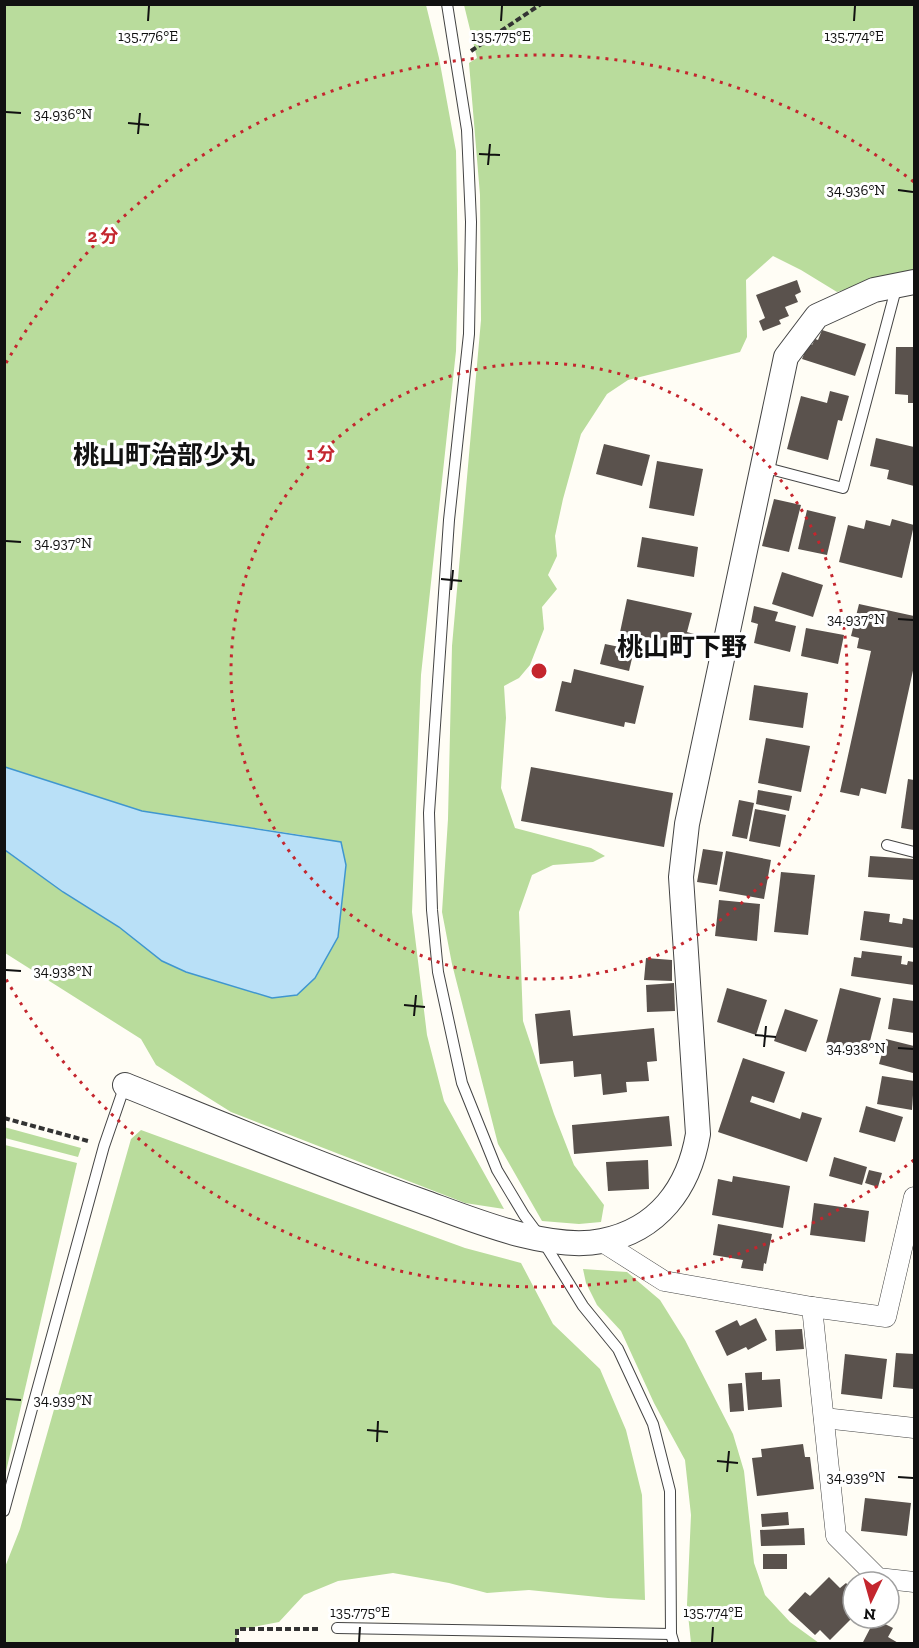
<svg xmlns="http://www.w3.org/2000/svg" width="919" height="1648" font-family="'Zilla Slab','Noto Sans JP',serif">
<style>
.forest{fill:#b9dc9c}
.water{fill:#b9e0f7;stroke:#3f96cf;stroke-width:1.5}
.building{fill:#5a524d}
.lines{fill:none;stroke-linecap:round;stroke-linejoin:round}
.service-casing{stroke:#444;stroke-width:12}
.minor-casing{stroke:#444;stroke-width:21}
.tertiary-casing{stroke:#444;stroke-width:26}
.path{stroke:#333;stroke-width:4;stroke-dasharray:6 3;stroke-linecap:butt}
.service{stroke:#fff;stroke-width:10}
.minor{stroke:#fff;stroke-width:20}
.tertiary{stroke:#fff;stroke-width:24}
.ticks{fill:none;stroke:#111;stroke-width:2}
.ring{fill:none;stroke:#c4262e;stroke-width:3;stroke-dasharray:3 6}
.labels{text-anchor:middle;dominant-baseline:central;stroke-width:6;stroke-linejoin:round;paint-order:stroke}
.neighbourhood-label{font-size:26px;font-weight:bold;fill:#111;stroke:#fff}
.ticks-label{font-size:15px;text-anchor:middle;fill:#111;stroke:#fff;stroke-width:6;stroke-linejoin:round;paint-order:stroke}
.centre{fill:#c4262e;stroke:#fff;stroke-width:3}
.ring-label{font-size:18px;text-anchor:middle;font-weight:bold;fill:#c4262e;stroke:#fff;stroke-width:6;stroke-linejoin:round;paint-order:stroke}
</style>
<rect width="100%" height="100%" fill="#fffdf5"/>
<g class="forest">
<path d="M5,5H426L439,58L456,151L458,270L456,351L421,675L412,912L427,1035L444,1101L504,1209L465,1203L231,1112L156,1065L141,1039L5,953L4,850L63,892L119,927L338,937L346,865L308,836L142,811L5,767Z"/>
<path d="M464,5H914V270L837,292L801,270L773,256L746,280L747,337L740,352L628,380L607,394L581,434L563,499L555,536L557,556L548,575L557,589L542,607L544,629L530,665L519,678L504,686L506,718L501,788L515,828L591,848L605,856L593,862L553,865L532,875L519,912L523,1021L554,1114L574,1165L604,1205L601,1222L579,1224L542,1221L498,1144L452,964L442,912L448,819L452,646L481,320L480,195L469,63L477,58Z"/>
<path d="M4,1127L81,1148L78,1157L5,1138Z"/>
<path d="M141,1130L465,1248L521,1263L553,1324L600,1369L626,1430L642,1495L645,1600L608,1598L529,1590L487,1593L449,1583L393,1573L338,1581L304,1595L279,1622L237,1630V1643H5V1567L20,1529L131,1139Z"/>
<path d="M5,1145L77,1163L5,1476L4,1145Z"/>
<path d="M583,1269L627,1272L660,1300L685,1340L733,1434L744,1471L754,1563L765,1595L790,1622L819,1643H691L687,1605L691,1515L685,1460L654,1403L621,1331L597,1305L586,1283Z"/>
</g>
<path class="water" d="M5,767L142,811L341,842L346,865L338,937L315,978L297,995L272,998L186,972L162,961L119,927L63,892L5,850Z"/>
<g class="building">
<path d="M797,280L801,292L795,295L798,302L785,307L789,316L779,320L781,324L763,331L759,321L765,318L756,295Z"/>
<path d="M822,330L866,344L855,376L802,359L808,344L812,345L815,339L818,340Z"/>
<path d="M896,347H914V403H908V395L895,394Z"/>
<path d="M830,391L849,396L842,421L838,420L828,460L787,449L801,396L827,403Z"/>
<path d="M876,438L914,447V486L887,479L889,470L870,466Z"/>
<path d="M604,444L650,455L642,486L596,474Z"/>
<path d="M657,461L703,469L694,516L649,508Z"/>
<path d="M774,499L801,505L789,552L762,546Z"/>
<path d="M807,510L836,517L827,555L798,549Z"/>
<path d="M892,519L914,525L902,578L839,562L848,525L864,529L866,520L890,526Z"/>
<path d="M642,537L698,547L694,577L637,567Z"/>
<path d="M782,572L823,585L813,617L772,604Z"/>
<path d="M627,599L692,613L687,632L694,634L690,652L619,637Z"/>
<path d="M859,604L914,616V666L886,794L861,788L859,796L840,792L871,651L857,648L859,638L851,636Z"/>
<path d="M754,606L778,612L775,621L796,626L790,652L754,643L758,624L751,622Z"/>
<path d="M806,628L844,635L838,664L801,656Z"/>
<path d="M605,644L634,650L629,671L600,664Z"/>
<path d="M574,669L644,686L635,724L625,722L624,727L555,711L562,681L571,683Z"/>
<path d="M754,685L808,693L803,728L749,720Z"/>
<path d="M766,738L810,746L801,792L758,783Z"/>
<path d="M531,767L673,793L664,847L521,821Z"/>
<path d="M908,779L914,780V830L901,828Z"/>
<path d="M758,790L792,796L789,811L756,804Z"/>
<path d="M739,800L754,803L747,839L732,836Z"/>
<path d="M755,809L786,815L780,847L749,841Z"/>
<path d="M703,849L723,852L717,885L697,882Z"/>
<path d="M726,851L771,860L764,899L719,891Z"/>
<path d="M870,856L914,859V880L868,877Z"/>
<path d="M781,872L815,875L808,935L774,932Z"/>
<path d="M719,900L760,904L757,941L715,936Z"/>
<path d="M864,911L890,914L889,922L902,924L903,918L914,920V948L860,940Z"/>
<path d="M862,951L902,956L901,964L907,965L908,961L914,962V985L851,976L854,957L861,958Z"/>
<path d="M646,958L672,960V981L644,980Z"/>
<path d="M674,983L675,1011L647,1012L646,985Z"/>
<path d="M727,988L767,1000L756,1035L717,1022Z"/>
<path d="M840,988L881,998L867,1053L826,1043Z"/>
<path d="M893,998L914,1001V1033L888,1029Z"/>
<path d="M785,1009L818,1020L806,1052L774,1041Z"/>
<path d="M570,1010L573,1036L654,1028L657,1061L647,1062L649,1081L626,1082L627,1092L603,1095L601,1074L574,1077L573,1061L540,1064L535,1014Z"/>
<path d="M886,1039L914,1046L913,1073L879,1064Z"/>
<path d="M743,1058L785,1072L774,1103L752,1096L750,1102L800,1119L802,1112L822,1118L807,1162L718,1132Z"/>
<path d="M882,1076L914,1081L912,1110L877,1104Z"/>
<path d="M866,1106L903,1117L895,1142L859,1132Z"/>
<path d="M669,1116L672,1146L574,1154L572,1125Z"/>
<path d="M834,1157L867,1167L862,1185L829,1176Z"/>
<path d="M648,1160L649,1189L608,1191L606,1162Z"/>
<path d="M869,1170L882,1173L878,1187L865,1183Z"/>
<path d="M733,1176L790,1186L783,1228L712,1215L718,1179L732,1182Z"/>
<path d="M814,1203L869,1211L865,1242L810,1235Z"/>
<path d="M718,1224L772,1234L766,1264L764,1263L763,1271L741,1268L743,1260L713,1255Z"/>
<path d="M756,1318L767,1340L748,1350L746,1347L727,1356L715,1331L737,1320L740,1326Z"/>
<path d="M802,1329L804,1349L776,1351L775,1330Z"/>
<path d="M896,1353L914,1354V1389L893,1387Z"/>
<path d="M845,1354L887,1359L882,1399L841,1394Z"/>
<path d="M762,1372V1380L780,1379L782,1407L748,1410L745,1373Z"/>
<path d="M742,1383L744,1411L730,1412L728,1384Z"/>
<path d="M803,1444L805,1457H810L814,1489L757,1496L752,1458L762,1457L761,1449Z"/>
<path d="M865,1498L911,1503L907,1536L861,1531Z"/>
<path d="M788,1512L789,1525L762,1527L761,1514Z"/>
<path d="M804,1528L805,1545L761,1546L760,1530Z"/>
<rect x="763" y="1554" width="24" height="15"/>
<path d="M829,1577L840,1588L846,1583L853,1590V1617L830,1640L820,1630L815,1635L788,1610L805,1592L810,1596Z"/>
<path d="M875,1619L893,1628L888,1637L900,1644H862Z"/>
</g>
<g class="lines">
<g class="service-casing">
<g id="service">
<path d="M447,4L467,130L471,222L469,334L449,520L429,813L432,910L438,972L462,1083L497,1170L524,1215L541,1238L583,1306L618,1349L653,1424L670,1491L671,1634L674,1644"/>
<path d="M763,467L843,488L897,285"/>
<path d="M887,845L914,852"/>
<path d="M4,1511L104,1146L125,1085"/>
<path d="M337,1628L671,1634"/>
</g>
</g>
<g class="minor-casing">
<g id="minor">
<path d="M601,1241L664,1281L812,1307L886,1317L914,1197"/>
<path d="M812,1307L836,1536L878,1578L914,1582"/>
<path d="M824,1418L914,1428"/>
</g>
</g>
<g class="tertiary-casing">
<path id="tertiary" d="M125,1085C224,1125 322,1166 421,1201C471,1219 549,1252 602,1241C658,1230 689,1188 698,1134L681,877L687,824L786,357L817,316L874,290L914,282"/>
</g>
<g class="path">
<path d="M471,51L541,4"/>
<path d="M4,1118L88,1141"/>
<path d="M237,1644V1629H321"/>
</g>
<use href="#service" class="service"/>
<use href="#minor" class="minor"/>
<use href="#tertiary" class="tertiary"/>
</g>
<path class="ticks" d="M148,21L149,6M501,21L502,6M854,21L855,6M6,112L21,113M128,123L149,125M138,134L140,113M479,154L500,155M488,165L490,144M898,190L913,192M6,541L21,542M441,579L462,581M451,590L453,570M898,619L913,620M6,970L21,971M404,1005L425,1007M414,1016L416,995M755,1035L776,1037M764,1047L766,1026M898,1048L913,1049M6,1399L21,1400M367,1430L388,1432M377,1442L378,1421M717,1461L738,1463M727,1472L729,1451M898,1477L913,1478M359,1642L360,1627M712,1642L713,1627"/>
<g class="ring">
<circle cx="539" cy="671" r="308"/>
<path d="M914 1160A616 616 0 0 1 6 979M6 363A616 616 0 0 1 914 182"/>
</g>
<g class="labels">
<g class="neighbourhood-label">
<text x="164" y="455">桃山町治部少丸</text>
<text x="682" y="647">桃山町下野</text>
</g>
</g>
<g class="ticks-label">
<text x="148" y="41">135.776°E</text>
<text x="501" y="41">135.775°E</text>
<text x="854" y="41">135.774°E</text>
<text x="63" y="119">34.936°N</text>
<text x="856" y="195">34.936°N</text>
<text x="63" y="548">34.937°N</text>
<text x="856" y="624">34.937°N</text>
<text x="63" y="976">34.938°N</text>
<text x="856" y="1053">34.938°N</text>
<text x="63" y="1405">34.939°N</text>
<text x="856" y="1482">34.939°N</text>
<text x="360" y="1617">135.775°E</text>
<text x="713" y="1617">135.774°E</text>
</g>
<circle cx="539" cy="671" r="9" class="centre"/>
<g class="ring-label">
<text x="103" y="242">2 分</text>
<text x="321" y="460">1 分</text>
</g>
<rect width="919" height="1648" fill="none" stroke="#111111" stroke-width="12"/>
<g transform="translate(871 1600) rotate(185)"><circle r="28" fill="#ffffff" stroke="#a0a0a0" stroke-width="1.5"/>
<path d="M0-4.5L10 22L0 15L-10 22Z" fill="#c4262e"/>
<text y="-9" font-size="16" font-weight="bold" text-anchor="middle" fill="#111111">N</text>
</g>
</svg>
